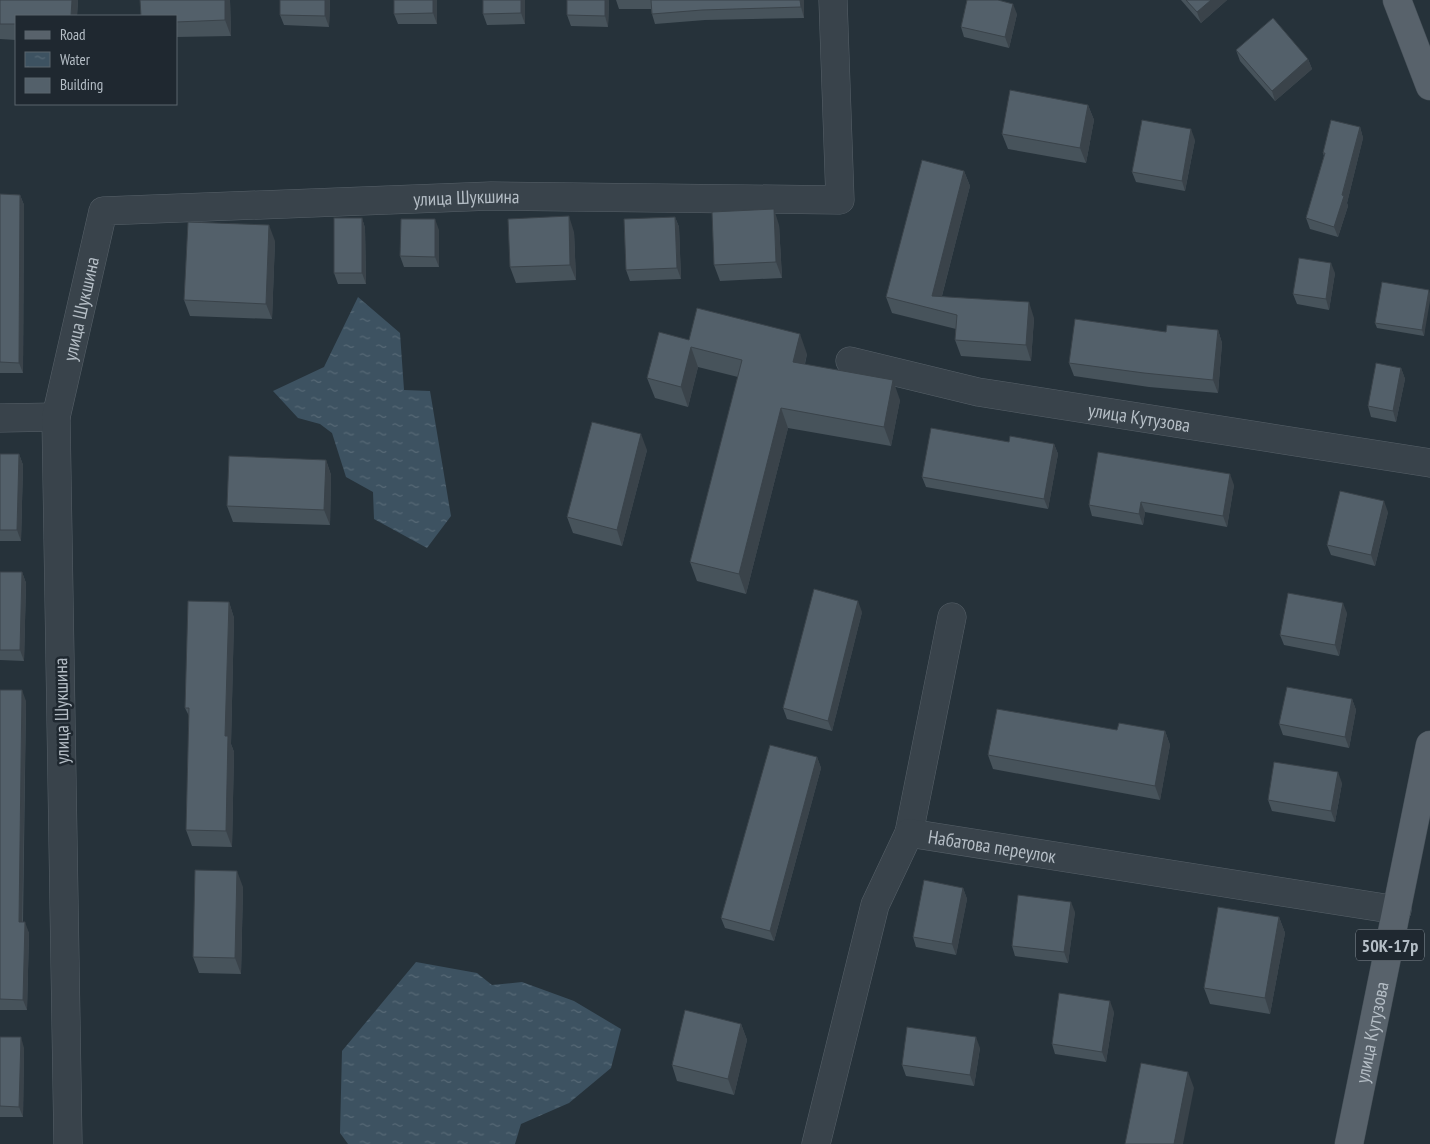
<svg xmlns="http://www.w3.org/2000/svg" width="1430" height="1144" font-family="'PT Sans Narrow',sans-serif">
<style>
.water{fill:url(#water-ripples)}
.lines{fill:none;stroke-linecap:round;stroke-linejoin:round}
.minor-casing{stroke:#576169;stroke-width:29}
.major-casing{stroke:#454f57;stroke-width:29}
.minor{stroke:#39434b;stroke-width:28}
.major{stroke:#58626b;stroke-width:28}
.wall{fill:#47535b}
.shaded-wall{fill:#3a434a}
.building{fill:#53606a;stroke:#3a434a}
.labels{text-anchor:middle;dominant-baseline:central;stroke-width:5;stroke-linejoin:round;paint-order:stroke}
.shield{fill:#1f2830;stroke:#889199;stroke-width:1}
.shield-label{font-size:18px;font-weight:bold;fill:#b5bec6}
.street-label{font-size:19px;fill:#b5bec6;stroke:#1f2830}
</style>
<defs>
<pattern id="water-ripples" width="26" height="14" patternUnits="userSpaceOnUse" patternTransform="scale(1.25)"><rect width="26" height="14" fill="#3d5261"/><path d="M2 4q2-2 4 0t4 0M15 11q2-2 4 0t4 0" fill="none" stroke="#576976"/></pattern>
</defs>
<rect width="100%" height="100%" fill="#26323a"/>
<g class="water">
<path d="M358,297L400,333L404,390L430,391L451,516L427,548L374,519L373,492L346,477L332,433L320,424L298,418L273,391L324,367Z"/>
<path d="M416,962L477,973L492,985L522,982L574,1001L621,1029L611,1068L569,1103L521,1124L515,1144H348L340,1133L342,1051Z"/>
</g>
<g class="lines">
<g class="minor-casing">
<g id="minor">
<path id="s1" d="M850,361L978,392L1430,463"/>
<path d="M0,418L56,417"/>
<path d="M909,833L952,617"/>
<path id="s2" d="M68,1144L56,417L103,211L491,196L840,200L833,0"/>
<path id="s3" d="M816,1144L875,905L909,833L1397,910"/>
</g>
</g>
<g class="major-casing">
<g id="major">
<path d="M1397,0L1430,86"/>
<path id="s4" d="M1349,1144L1430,745"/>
</g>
</g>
<use href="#minor" class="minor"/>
<use href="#major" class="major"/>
</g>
<g class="wall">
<path d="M0,0H78L77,16H16V40L0,39Z"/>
<path d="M230,0L231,36L176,37V16Z"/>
<path d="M330,0L329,27L284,25L280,15Z"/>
<path d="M437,0V24H398L394,14Z"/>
<path d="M483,0H525V24L487,25L483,14Z"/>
<path d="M609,0L608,27L571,26L567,15Z"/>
<path d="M616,0H804V18L705,20L655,24L652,14L651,9H619Z"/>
<path d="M1181,0H1227L1201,23Z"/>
<path d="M1017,14L1009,48L964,37L961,27Z"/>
<path d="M1236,50L1308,59L1312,69L1275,101L1240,61Z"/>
<path d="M1088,105L1094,120L1086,163L1008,149L1002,134Z"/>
<path d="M1360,127L1363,138L1347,203L1348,206L1338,237L1310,229L1306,218L1324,156L1323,153Z"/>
<path d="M1195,140L1185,191L1136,182L1132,172Z"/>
<path d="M964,171L970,186L942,296L1034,318L1031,361L961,356L955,340L956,329L892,313L886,297Z"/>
<path d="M0,194L20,195L24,205L23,373H0Z"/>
<path d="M675,217L679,227L681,279L630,281L626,270Z"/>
<path d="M362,218L365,228L366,284H338L334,273Z"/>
<path d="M779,225L782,278L720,281L714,265Z"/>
<path d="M439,230V267H404L400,256Z"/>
<path d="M574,232L576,280L516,283L510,267Z"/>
<path d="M275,241L272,319L190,316L184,300Z"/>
<path d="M1335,273L1329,310L1297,304L1293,294Z"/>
<path d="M1429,290L1424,336L1377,328L1375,323Z"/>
<path d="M1218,330L1222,343L1218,393L1149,387L1074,376L1069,363L1166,332Z"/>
<path d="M689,340L807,354L805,364L900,400L891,446L788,428L746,594L697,581L690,562L738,377L698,367L688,407L655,398L647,378Z"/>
<path d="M1401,368L1405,379L1396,422L1371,417L1368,406Z"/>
<path d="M1009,442L1054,444L1058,454L1048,509L926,487L922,477Z"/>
<path d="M647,450L622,546L573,533L567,517Z"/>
<path d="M0,454H19L23,465L21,541H0Z"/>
<path d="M326,460L331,475L330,525L233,522L227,506Z"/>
<path d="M1234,485L1227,527L1145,512L1143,525L1092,516L1089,505Z"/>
<path d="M1388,512L1375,566L1331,555L1327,545Z"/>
<path d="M0,572H22L26,583L24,661L0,660Z"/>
<path d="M229,602L234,618L231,744L234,752L232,847L192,846L186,830L189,716L185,708Z"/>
<path d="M862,612L832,731L787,719L783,708Z"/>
<path d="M1347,613L1339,656L1284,645L1280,635Z"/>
<path d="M0,690L26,701L23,922L29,933L27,1010H0Z"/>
<path d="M1352,699L1356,710L1349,748L1283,735L1279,724Z"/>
<path d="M1165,731L1170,745L1160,800L993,769L988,755Z"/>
<path d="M817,757L821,768L774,941L725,928L721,918Z"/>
<path d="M1342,783L1335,822L1272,811L1268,800Z"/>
<path d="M243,887L241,974L199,973L193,957Z"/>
<path d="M963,888L967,899L956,955L916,947L913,937Z"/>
<path d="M1075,912L1068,963L1015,956L1012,946Z"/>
<path d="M1279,917L1285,933L1270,1014L1210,1004L1204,988Z"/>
<path d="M1114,1012L1106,1062L1055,1054L1052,1044Z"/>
<path d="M741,1024L747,1040L734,1095L677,1081L672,1065Z"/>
<path d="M0,1037L24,1048L23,1117H0Z"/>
<path d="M980,1048L974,1086L906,1076L902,1065Z"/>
</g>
<g class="shaded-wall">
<path d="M72,0H78L77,16H71Z"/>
<path d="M225,0H230L231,36L225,20Z"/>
<path d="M325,0H330L329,27L325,16Z"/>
<path d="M433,0H437V24L433,13Z"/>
<path d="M521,0H525V24L521,13Z"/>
<path d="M605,0H609L608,27L605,16Z"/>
<path d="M800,0H804V18L801,7Z"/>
<path d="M1211,0H1227L1201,23L1197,12Z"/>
<path d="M1013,4L1017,14L1009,48L1005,37Z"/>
<path d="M1308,59L1312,69L1275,101L1272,91Z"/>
<path d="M1088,105L1094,120L1086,163L1080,148Z"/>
<path d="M1360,127L1363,138L1347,203L1348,206L1338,237L1334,227Z"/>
<path d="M1191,129L1195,140L1185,191L1182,181Z"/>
<path d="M964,171L970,186L938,311L932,296Z"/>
<path d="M20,195L24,205L23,373L19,363Z"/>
<path d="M774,209L779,225L782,278L776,262Z"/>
<path d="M569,216L574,232L576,280L570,265Z"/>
<path d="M675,217L679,227L681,279L677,268Z"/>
<path d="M362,218L365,228L366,284L362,273Z"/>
<path d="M435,219L439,230V267L435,257Z"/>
<path d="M269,225L275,241L272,319L266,304Z"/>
<path d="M1331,263L1335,273L1329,310L1326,299Z"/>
<path d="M1429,290L1430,293V301L1424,336L1422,330Z"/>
<path d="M1029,302L1034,318L1031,361L1026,345Z"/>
<path d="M1218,330L1222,343L1218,393L1213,380Z"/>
<path d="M800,334L807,354L800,382L793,362Z"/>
<path d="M691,347L698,367L688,407L681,387Z"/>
<path d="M1401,368L1405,379L1396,422L1393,411Z"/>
<path d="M893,380L900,400L891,446L884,427Z"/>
<path d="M781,408L788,428L746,594L739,574Z"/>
<path d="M641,434L647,450L622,546L617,530Z"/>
<path d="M1054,444L1058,454L1048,509L1044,499Z"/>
<path d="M19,454L23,465L21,541L17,530Z"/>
<path d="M326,460L331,475L330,525L324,510Z"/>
<path d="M1230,474L1234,485L1227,527L1223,516Z"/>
<path d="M1384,501L1388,512L1375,566L1371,555Z"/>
<path d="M1141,502L1145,512L1143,525L1139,514Z"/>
<path d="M22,572L26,583L24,661L20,650Z"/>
<path d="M858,601L862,612L832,731L828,721Z"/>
<path d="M229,602L234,618L231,744L234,752L232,847L226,831L225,736Z"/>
<path d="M1343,603L1347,613L1339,656L1335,645Z"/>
<path d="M22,690L26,701L22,933L19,922Z"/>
<path d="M1352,699L1356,710L1349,748L1345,737Z"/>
<path d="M1165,731L1170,745L1160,800L1155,786Z"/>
<path d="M817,757L821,768L774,941L770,931Z"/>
<path d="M1338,772L1342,783L1335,822L1331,811Z"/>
<path d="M237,871L243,887L241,974L235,958Z"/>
<path d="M963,888L967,899L956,955L952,944Z"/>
<path d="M1071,902L1075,912L1068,963L1064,952Z"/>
<path d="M1279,917L1285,933L1270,1014L1265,998Z"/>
<path d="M25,922L29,933L27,1010L23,1000Z"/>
<path d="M1110,1001L1114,1012L1106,1062L1102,1052Z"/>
<path d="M741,1024L747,1040L734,1095L728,1079Z"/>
<path d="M21,1037L24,1048L23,1117L19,1107Z"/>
<path d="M976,1037L980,1048L974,1086L970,1075Z"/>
<path d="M1188,1072L1194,1088L1183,1144H1174Z"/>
</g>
<g class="building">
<path d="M0,0H72L71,16H16V24H0Z"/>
<path d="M140,0H225V20L176,22V16H141Z"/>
<path d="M280,0H325V16L280,15Z"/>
<path d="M394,0H433V13L394,14Z"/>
<path d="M483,0H521V13L483,14Z"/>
<path d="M567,0H605V16L567,15Z"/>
<path d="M651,0H800L801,7L702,10L652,14Z"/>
<path d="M967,0H998L1013,4L1005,37L961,27Z"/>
<path d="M1186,0H1211L1197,12Z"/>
<path d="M1273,18L1308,59L1272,91L1236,50Z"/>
<path d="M1010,90L1088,105L1080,148L1002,134Z"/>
<path d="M1142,120L1191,129L1182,181L1132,172Z"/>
<path d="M1331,120L1360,127L1342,195L1344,196L1334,227L1306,218L1325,153H1323Z"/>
<path d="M922,160L964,171L932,296L1029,302L1026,345L955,340L957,315L886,297Z"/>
<path d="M0,194L20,195L19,363L0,362Z"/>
<path d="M774,209L776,262L714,265L712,212Z"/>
<path d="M569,216L570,265L510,267L508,219Z"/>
<path d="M675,217L677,268L626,270L624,219Z"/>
<rect x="334" y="218" width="28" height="55"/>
<path d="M401,219H435V257L400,256Z"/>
<path d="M188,222L269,225L266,304L184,300Z"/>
<path d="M1299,258L1331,263L1326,299L1293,294Z"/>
<path d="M1382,282L1429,290L1422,330L1375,323Z"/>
<path d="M697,308L800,334L793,362L893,380L884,427L781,408L739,574L690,562L742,360L691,347L681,387L647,378L659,332L689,340Z"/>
<path d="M1075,319L1166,332L1167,325L1218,330L1213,380L1144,373L1069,363Z"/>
<path d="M1376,363L1401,368L1393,411L1368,406Z"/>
<path d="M592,422L641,434L617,530L567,517Z"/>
<path d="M931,428L1009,442L1010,436L1054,444L1044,499L922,477Z"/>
<path d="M1098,452L1230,474L1223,516L1141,502L1139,514L1089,505Z"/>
<path d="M0,454H19L17,530H0Z"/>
<path d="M229,456L326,460L324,510L227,506Z"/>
<path d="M1340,491L1384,501L1371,555L1327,545Z"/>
<path d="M0,572H22L20,650H0Z"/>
<path d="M814,589L858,601L828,721L783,708Z"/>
<path d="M1288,593L1343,603L1335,645L1280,635Z"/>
<path d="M188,601L229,602L225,736H228L226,831L186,830L189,708H185Z"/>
<path d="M1287,687L1352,699L1345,737L1279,724Z"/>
<path d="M0,690H22L19,922H25L23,1000L0,999Z"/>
<path d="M997,709L1117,730L1119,723L1165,731L1155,786L988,755Z"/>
<path d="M770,745L817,757L770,931L721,918Z"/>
<path d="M1274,762L1338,772L1331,811L1268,800Z"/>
<path d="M195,870L237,871L235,958L193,957Z"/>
<path d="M924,880L963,888L952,944L913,937Z"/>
<path d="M1018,895L1071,902L1064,952L1012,946Z"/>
<path d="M1218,907L1279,917L1265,998L1204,988Z"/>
<path d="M1059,993L1110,1001L1102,1052L1052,1044Z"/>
<path d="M685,1010L741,1024L728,1079L672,1065Z"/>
<path d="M907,1027L976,1037L970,1075L902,1065Z"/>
<path d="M0,1037H21L19,1107L0,1106Z"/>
<path d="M1141,1063L1188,1072L1174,1144H1125Z"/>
</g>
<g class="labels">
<rect class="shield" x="1356" y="929.5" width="68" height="31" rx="4"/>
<g class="shield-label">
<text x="1390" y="945">50К-17р</text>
</g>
<g class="street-label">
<text stroke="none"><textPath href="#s2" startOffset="1302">улица Шукшина</textPath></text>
<text stroke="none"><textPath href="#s2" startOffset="838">улица Шукшина</textPath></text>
<text stroke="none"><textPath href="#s1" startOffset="295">улица Кутузова</textPath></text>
<text transform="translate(61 711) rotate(-91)">улица Шукшина</text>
<text stroke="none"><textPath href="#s3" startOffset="410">Набатова переулок</textPath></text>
<text stroke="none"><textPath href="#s4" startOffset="114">улица Кутузова</textPath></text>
</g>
</g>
<rect x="15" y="15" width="162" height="90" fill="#1f2830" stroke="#5b646c"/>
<rect x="25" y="31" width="25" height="8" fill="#58626b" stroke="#5b646c"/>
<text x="60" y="40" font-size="15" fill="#b5bec6">Road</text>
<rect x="25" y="52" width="25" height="15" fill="url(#water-ripples)" stroke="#5b646c"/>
<text x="60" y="65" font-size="15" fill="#b5bec6">Water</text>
<rect x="25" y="78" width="25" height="15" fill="#53606a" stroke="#5b646c"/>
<text x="60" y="90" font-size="15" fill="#b5bec6">Building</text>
</svg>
